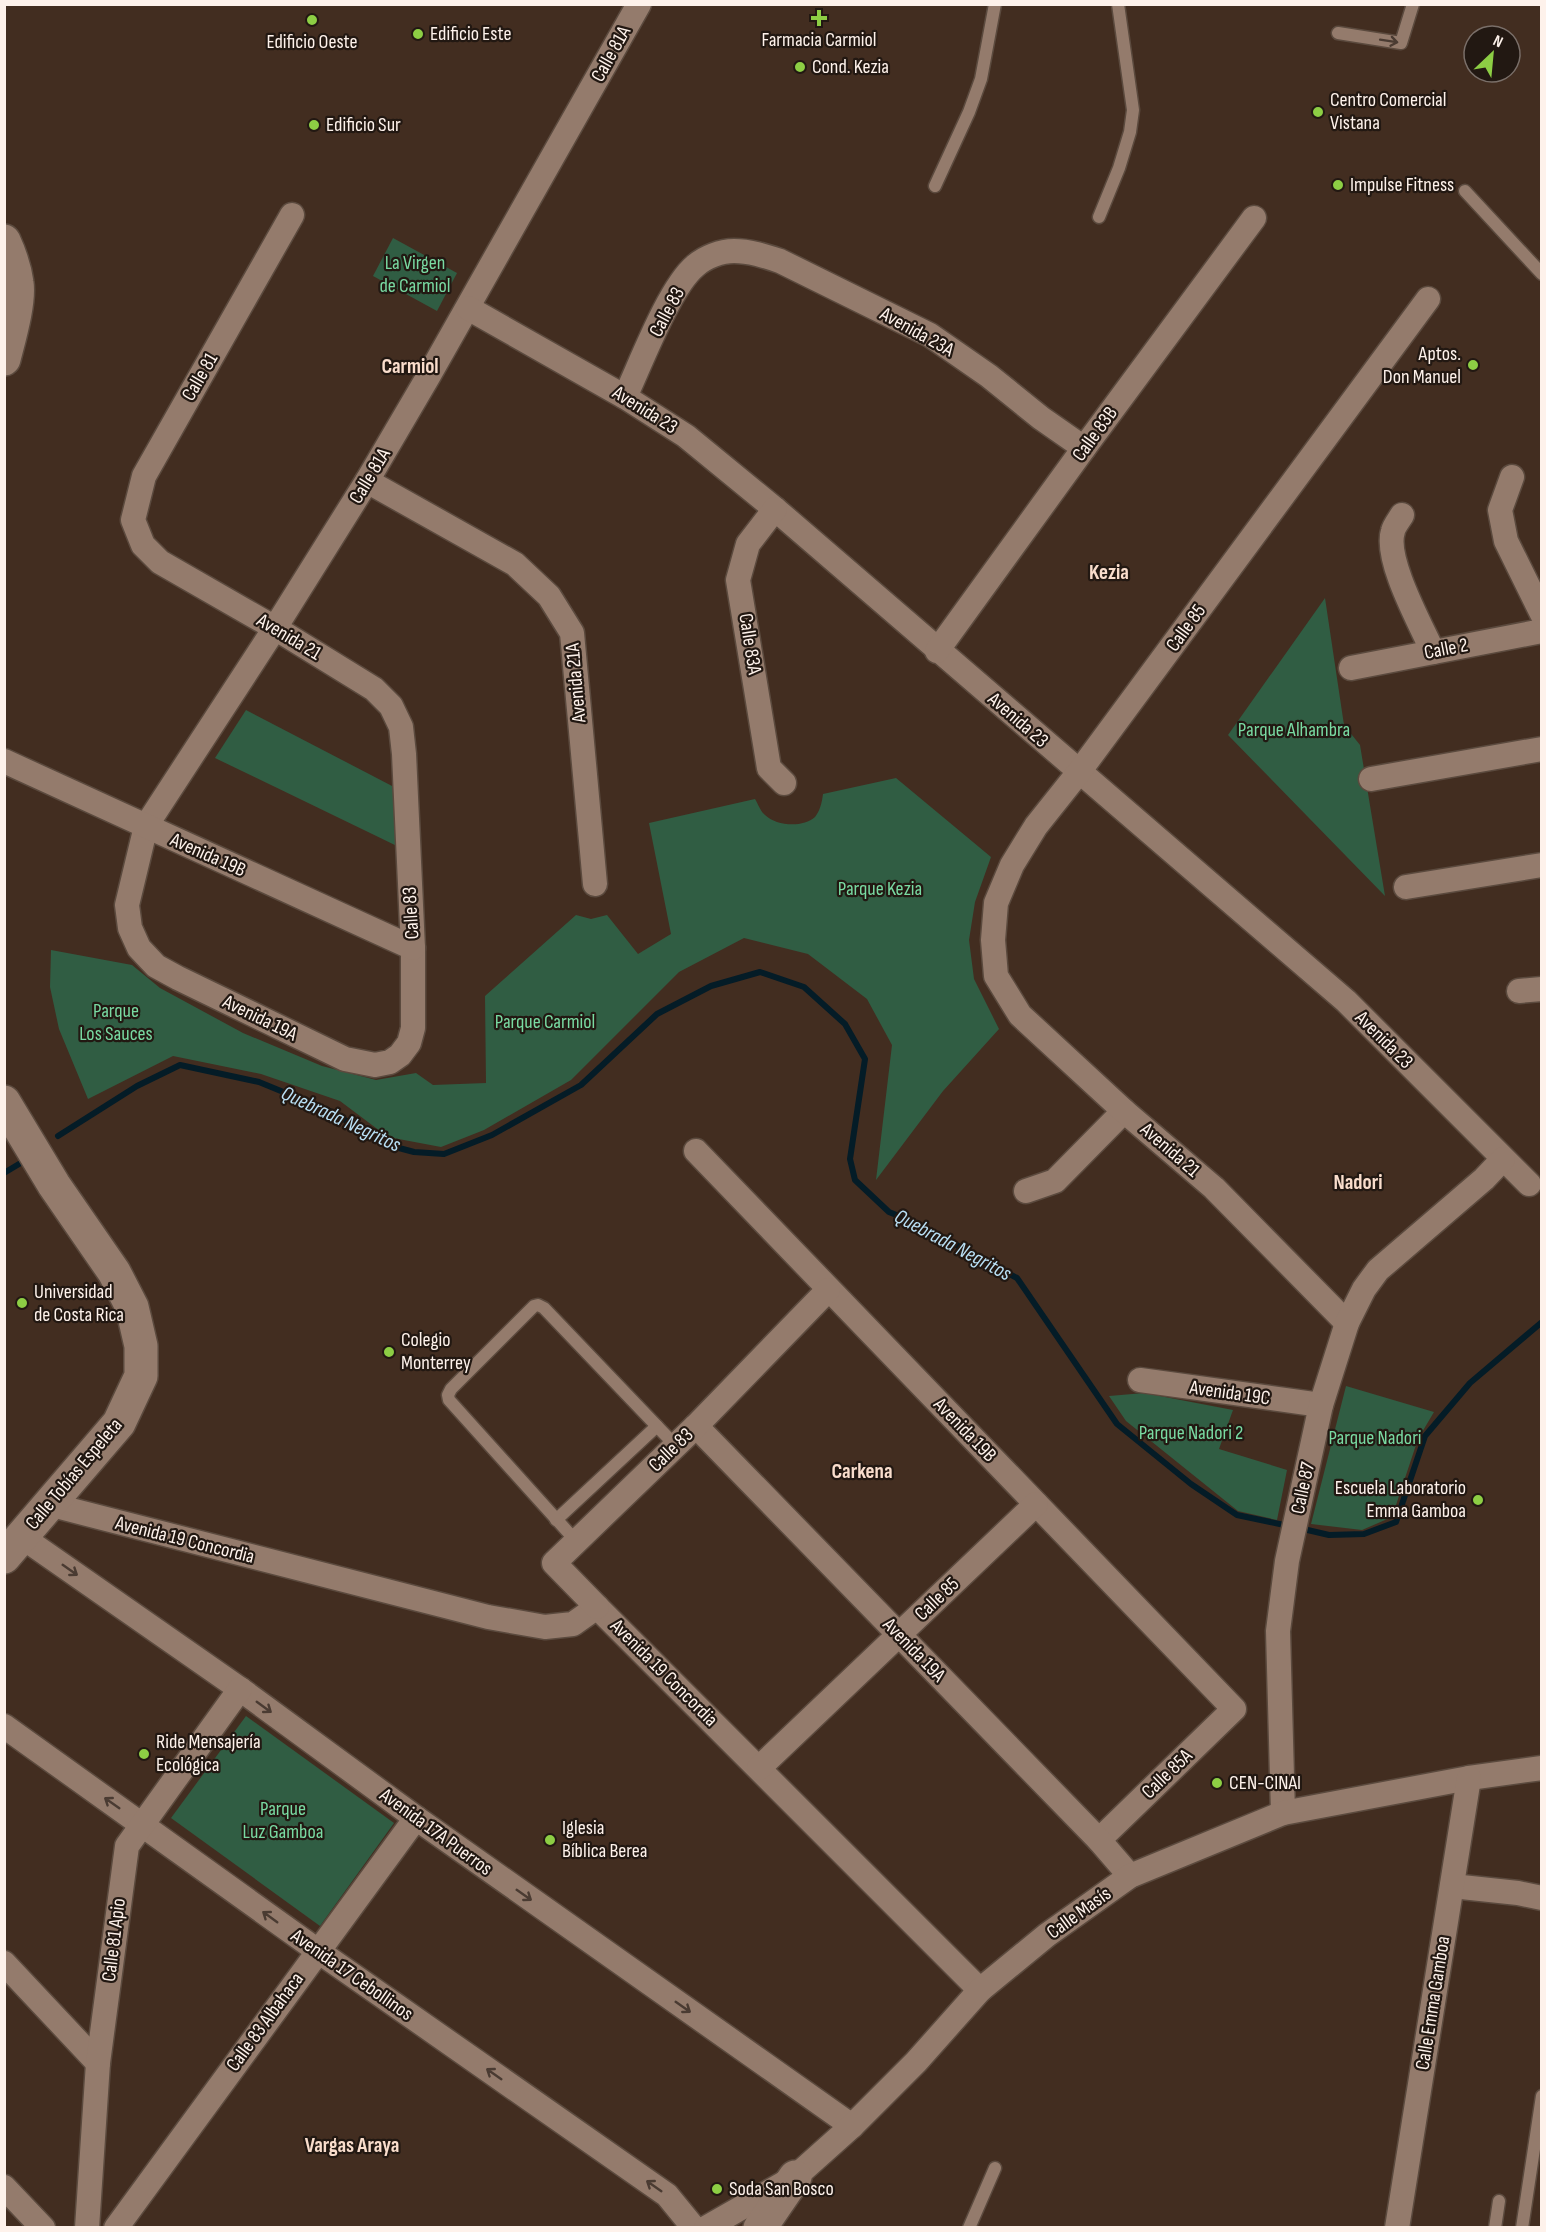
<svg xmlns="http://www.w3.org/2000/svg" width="1546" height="2232" font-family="'Sofia Sans Condensed',sans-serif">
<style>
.green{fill:#305d43}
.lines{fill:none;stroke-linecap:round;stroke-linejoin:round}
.stream{stroke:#041c27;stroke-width:6}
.lane-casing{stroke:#5b4a3e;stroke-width:15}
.street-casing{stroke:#5b4a3e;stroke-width:27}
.secondary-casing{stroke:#5b4a3e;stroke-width:36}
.lane{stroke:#947b6c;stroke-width:12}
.street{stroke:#947b6c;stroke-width:24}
.secondary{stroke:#947b6c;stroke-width:33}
.oneway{stroke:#4a3b32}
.poi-dot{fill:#8dce44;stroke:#221812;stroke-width:2}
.labels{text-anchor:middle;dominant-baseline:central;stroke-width:4.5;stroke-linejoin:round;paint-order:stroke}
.poi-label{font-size:20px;fill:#fef2eb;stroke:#221812;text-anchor:start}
.street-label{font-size:20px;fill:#fef2eb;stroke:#221812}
.park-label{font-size:20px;fill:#79daa2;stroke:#221812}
.neighbourhood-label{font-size:21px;font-weight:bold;fill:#f9ddcc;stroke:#221812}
.water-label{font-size:21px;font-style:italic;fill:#b9dff4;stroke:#221812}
</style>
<rect width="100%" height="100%" fill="#422d20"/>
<g class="green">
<path d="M393,238L457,273L437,311L373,276Z"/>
<path d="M1325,598L1344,725L1360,745L1385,896L1228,735Z"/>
<path d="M246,710L394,787L399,847L215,758Z"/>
<path d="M896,778L991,857L975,902L969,940L974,979L999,1029L943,1091L876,1180L892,1045L867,999L808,954L744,938L679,972L571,1080L484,1130L441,1147L388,1137L340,1101L261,1074L173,1056L88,1099L59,1029L50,987L51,950L132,965L160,988L243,1033L322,1066L376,1080L416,1073L433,1085L486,1083L485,996L576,915L591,919L607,915L638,954L671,934L649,823L755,799C758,804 761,812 765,815C776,826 803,828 815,817C820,811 822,802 823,794Z"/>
<path d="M1346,1386L1434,1412L1418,1439L1392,1517L1362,1530L1311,1524Z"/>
<path d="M1144,1393L1233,1410L1219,1449L1287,1470L1277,1520L1238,1511L1126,1421L1109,1396Z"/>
<path d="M246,1716L394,1823L320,1926L171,1818Z"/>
</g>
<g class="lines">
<g class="stream">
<path d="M58,1136L137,1086L180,1065L259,1082L332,1112L384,1144L414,1152L444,1154L492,1135L581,1085L657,1014L711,986L760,972L804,987L845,1024L865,1059L850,1159L855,1180L889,1212L916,1223L1017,1278L1117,1424L1191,1484L1237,1515L1289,1526"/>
<path d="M4,1173L19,1164"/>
<path d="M1299,1528L1329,1535L1364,1534L1396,1522L1425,1436L1470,1383L1542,1322"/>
</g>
<g class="lane-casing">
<g id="lane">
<path d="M1338,33L1401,43L1413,4"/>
<path d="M935,186L969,112L981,79L995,4"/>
<path d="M1465,191L1542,274"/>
<path d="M1099,217L1119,168L1130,132L1133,110L1118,4"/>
<path d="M556,1520L657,1426"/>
<path d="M576,1541L449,1400L448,1395L451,1389L534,1306L538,1305L544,1308L675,1445"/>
<path d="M969,2228L995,2168"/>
<path d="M1495,2228L1499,2201"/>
<path d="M1522,2228L1542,2096"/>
</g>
</g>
<g class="street-casing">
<g id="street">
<path d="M292,215L144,476L133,520L143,545L160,562L275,628L374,689L391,706L401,727L404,754L413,948V1028L409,1043L400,1055L390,1062L375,1065L345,1059L178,978L156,966L139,948L130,928L127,905L146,826L275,628L367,481L428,377L639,4"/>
<path d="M468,308L625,397L686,436L775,509L1346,1001L1529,1184"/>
<path d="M625,397C641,363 669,288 695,266C705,257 721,251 734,251C750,251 765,256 780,261L930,335L989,376L1041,418L1084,448"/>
<path d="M1512,477L1500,510L1506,541L1542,614"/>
<path d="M367,481L515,564L549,596L572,633L595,884"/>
<path d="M775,509L748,544L738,580L769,768L784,783"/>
<path d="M1402,515C1399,520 1394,526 1393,531C1384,559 1421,625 1433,652"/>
<path d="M937,651L1084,448L1254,218"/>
<path d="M1351,668L1542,631"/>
<path d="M4,761L413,948"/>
<path d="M1371,779L1542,749"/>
<path d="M1406,887L1542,865"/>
<path d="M1519,991L1542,989"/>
<path d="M696,1151L1234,1709L1099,1840"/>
<path d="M1026,1191L1055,1181L1124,1111"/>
<path d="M1347,1323L1214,1188L1124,1111L1020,1015L996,976L993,940L996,903L1012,865L1036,826L1079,772L1428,299"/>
<path d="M1140,1380L1321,1405"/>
<path d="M696,1426L1099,1840L1130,1876"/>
<path d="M48,1504L488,1617L545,1627L573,1624L597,1607L980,1990"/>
<path d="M22,1537L240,1689L416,1818L852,2126"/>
<path d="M597,1607L554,1563L696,1426L828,1290"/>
<path d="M4,1726L318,1951L667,2195L694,2228"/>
<path d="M759,1768L1036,1504"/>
<path d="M1283,1813L1278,1631L1287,1561L1321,1405L1347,1323L1364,1289L1378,1270L1484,1179L1503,1159"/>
<path d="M1452,1886L1518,1893L1542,1898"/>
<path d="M4,1963L98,2063"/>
<path d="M4,2187L43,2228"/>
<path d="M87,2228L98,2063L127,1846L240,1689"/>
<path d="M116,2228L416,1818"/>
<path d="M706,2228L795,2177L852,2126L916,2062L980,1990L1047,1935L1130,1876L1283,1813L1469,1778L1542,1768"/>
<path d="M1397,2228L1469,1778"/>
</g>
</g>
<g class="secondary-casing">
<g id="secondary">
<path d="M4,241C10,254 15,268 17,283C20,302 9,339 4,359"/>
<path d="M4,1102L54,1185L114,1272L132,1307L141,1346V1376L119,1423L4,1557"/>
<path d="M760,2228L795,2177"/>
</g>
</g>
<use href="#lane" class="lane"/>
<use href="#street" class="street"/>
<use href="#secondary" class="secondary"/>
</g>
<defs><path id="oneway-shaft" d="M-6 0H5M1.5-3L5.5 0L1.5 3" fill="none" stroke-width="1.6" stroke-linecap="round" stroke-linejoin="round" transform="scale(1.5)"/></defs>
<g class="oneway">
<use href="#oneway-shaft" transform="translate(1389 41) rotate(9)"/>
<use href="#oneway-shaft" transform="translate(70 1570) rotate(35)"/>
<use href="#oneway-shaft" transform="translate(264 1707) rotate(36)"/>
<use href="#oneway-shaft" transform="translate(112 1803) rotate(-145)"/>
<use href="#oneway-shaft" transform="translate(524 1895) rotate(35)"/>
<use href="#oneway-shaft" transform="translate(270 1917) rotate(-144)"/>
<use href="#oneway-shaft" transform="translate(683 2007) rotate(35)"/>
<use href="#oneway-shaft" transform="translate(494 2074) rotate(-145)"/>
<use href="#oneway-shaft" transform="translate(654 2186) rotate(-145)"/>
</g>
<g class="poi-dot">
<path d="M816 9h6v6h6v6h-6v6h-6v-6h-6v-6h6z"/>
<circle cx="312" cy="20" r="6"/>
<circle cx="418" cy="34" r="6"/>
<circle cx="800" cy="67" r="6"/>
<circle cx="1318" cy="112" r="6"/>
<circle cx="314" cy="125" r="6"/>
<circle cx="1338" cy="185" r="6"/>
<circle cx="1473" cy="365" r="6"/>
<circle cx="22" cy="1303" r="6"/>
<circle cx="389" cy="1352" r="6"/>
<circle cx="1478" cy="1500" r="6"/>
<circle cx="144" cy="1754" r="6"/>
<circle cx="1217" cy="1783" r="6"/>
<circle cx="550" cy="1840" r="6"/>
<circle cx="717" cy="2189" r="6"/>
</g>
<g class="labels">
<g class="poi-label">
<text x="430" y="34">Edificio Este</text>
<text x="819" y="40" text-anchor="middle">Farmacia Carmiol</text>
<text x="312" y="42" text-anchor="middle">Edificio Oeste</text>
<text x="812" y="67">Cond. Kezia</text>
<text x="1330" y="100">Centro Comercial<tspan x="1330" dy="23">Vistana</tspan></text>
<text x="326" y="125">Edificio Sur</text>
<text x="1350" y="185">Impulse Fitness</text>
<text x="1461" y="354" text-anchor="end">Aptos.<tspan x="1461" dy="23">Don Manuel</tspan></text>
<text x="34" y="1292">Universidad<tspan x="34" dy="23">de Costa Rica</tspan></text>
<text x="401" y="1340">Colegio<tspan x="401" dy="23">Monterrey</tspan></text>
<text x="1466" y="1488" text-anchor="end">Escuela Laboratorio<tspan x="1466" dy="23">Emma Gamboa</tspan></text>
<text x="156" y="1742">Ride Mensajería<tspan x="156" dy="23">Ecológica</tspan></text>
<text x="1229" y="1783">CEN-CINAI</text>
<text x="562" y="1828">Iglesia<tspan x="562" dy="23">Bíblica Berea</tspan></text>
<text x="729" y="2189">Soda San Bosco</text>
</g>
<g class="street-label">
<text transform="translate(611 54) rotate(-61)">Calle 81A</text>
<text transform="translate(667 312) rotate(-62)">Calle 83</text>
<text transform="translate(917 332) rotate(29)">Avenida 23A</text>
<text transform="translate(200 377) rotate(-60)">Calle 81</text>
<text transform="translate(645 410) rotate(32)">Avenida 23</text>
<text transform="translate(1095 434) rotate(-54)">Calle 83B</text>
<text transform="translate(370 476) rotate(-59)">Calle 81A</text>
<text transform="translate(1186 628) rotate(-54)">Calle 85</text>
<text transform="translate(289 637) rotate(31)">Avenida 21</text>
<text transform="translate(750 644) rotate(81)">Calle 83A</text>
<text transform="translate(1446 649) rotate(-11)">Calle 2</text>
<text transform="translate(576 683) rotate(-95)">Avenida 21A</text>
<text transform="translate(1018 720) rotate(41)">Avenida 23</text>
<text transform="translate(208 855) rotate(24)">Avenida 19B</text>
<text transform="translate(411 913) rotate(-93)">Calle 83</text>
<text transform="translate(260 1018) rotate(26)">Avenida 19A</text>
<text transform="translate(1384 1040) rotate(45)">Avenida 23</text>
<text transform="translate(1170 1150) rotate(41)">Avenida 21</text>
<text transform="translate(1230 1393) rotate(8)">Avenida 19C</text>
<text transform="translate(965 1430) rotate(46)">Avenida 19B</text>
<text transform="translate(671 1450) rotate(-44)">Calle 83</text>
<text transform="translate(74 1474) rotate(-50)">Calle Tobías Espeleta</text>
<text transform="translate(1303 1488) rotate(-78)">Calle 87</text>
<text transform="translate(185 1540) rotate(14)">Avenida 19 Concordia</text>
<text transform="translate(937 1599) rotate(-44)">Calle 85</text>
<text transform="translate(914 1650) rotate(46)">Avenida 19A</text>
<text transform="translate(664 1673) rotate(45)">Avenida 19 Concordia</text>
<text transform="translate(1167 1774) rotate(-44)">Calle 85A</text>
<text transform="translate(436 1832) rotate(36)">Avenida 17A Puerros</text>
<text transform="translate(1079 1913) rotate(-36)">Calle Masís</text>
<text transform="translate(114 1940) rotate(-83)">Calle 81 Apio</text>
<text transform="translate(352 1975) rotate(35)">Avenida 17 Cebollinos</text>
<text transform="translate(1433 2003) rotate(-81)">Calle Emma Gamboa</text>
<text transform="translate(265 2022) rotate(-54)">Calle 83 Albahaca</text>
</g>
<g class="park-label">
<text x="415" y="263">La Virgen<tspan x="415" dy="23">de Carmiol</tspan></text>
<text x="1294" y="730">Parque Alhambra</text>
<text x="880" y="889">Parque Kezia</text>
<text x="116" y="1011">Parque<tspan x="116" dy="23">Los Sauces</tspan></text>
<text x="545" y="1022">Parque Carmiol</text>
<text x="1191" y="1433">Parque Nadori 2</text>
<text x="1375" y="1438">Parque Nadori</text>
<text x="283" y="1809">Parque<tspan x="283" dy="23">Luz Gamboa</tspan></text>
</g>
<g class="neighbourhood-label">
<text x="410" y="366">Carmiol</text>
<text x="1109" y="572">Kezia</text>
<text x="1358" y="1182">Nadori</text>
<text x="862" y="1471">Carkena</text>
<text x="352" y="2145">Vargas Araya</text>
</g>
<g class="water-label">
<text transform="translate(341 1119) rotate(25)">Quebrada Negritos</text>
<text transform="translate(953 1245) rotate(28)">Quebrada Negritos</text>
</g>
</g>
<rect width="1546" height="2232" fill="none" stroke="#fef2eb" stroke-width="12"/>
<g transform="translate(1492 54) rotate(26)"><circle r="28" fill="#221812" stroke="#7a6f69" stroke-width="1.5"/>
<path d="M0-4.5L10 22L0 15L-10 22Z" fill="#8dce44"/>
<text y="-9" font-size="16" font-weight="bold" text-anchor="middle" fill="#fef2eb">N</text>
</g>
</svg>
